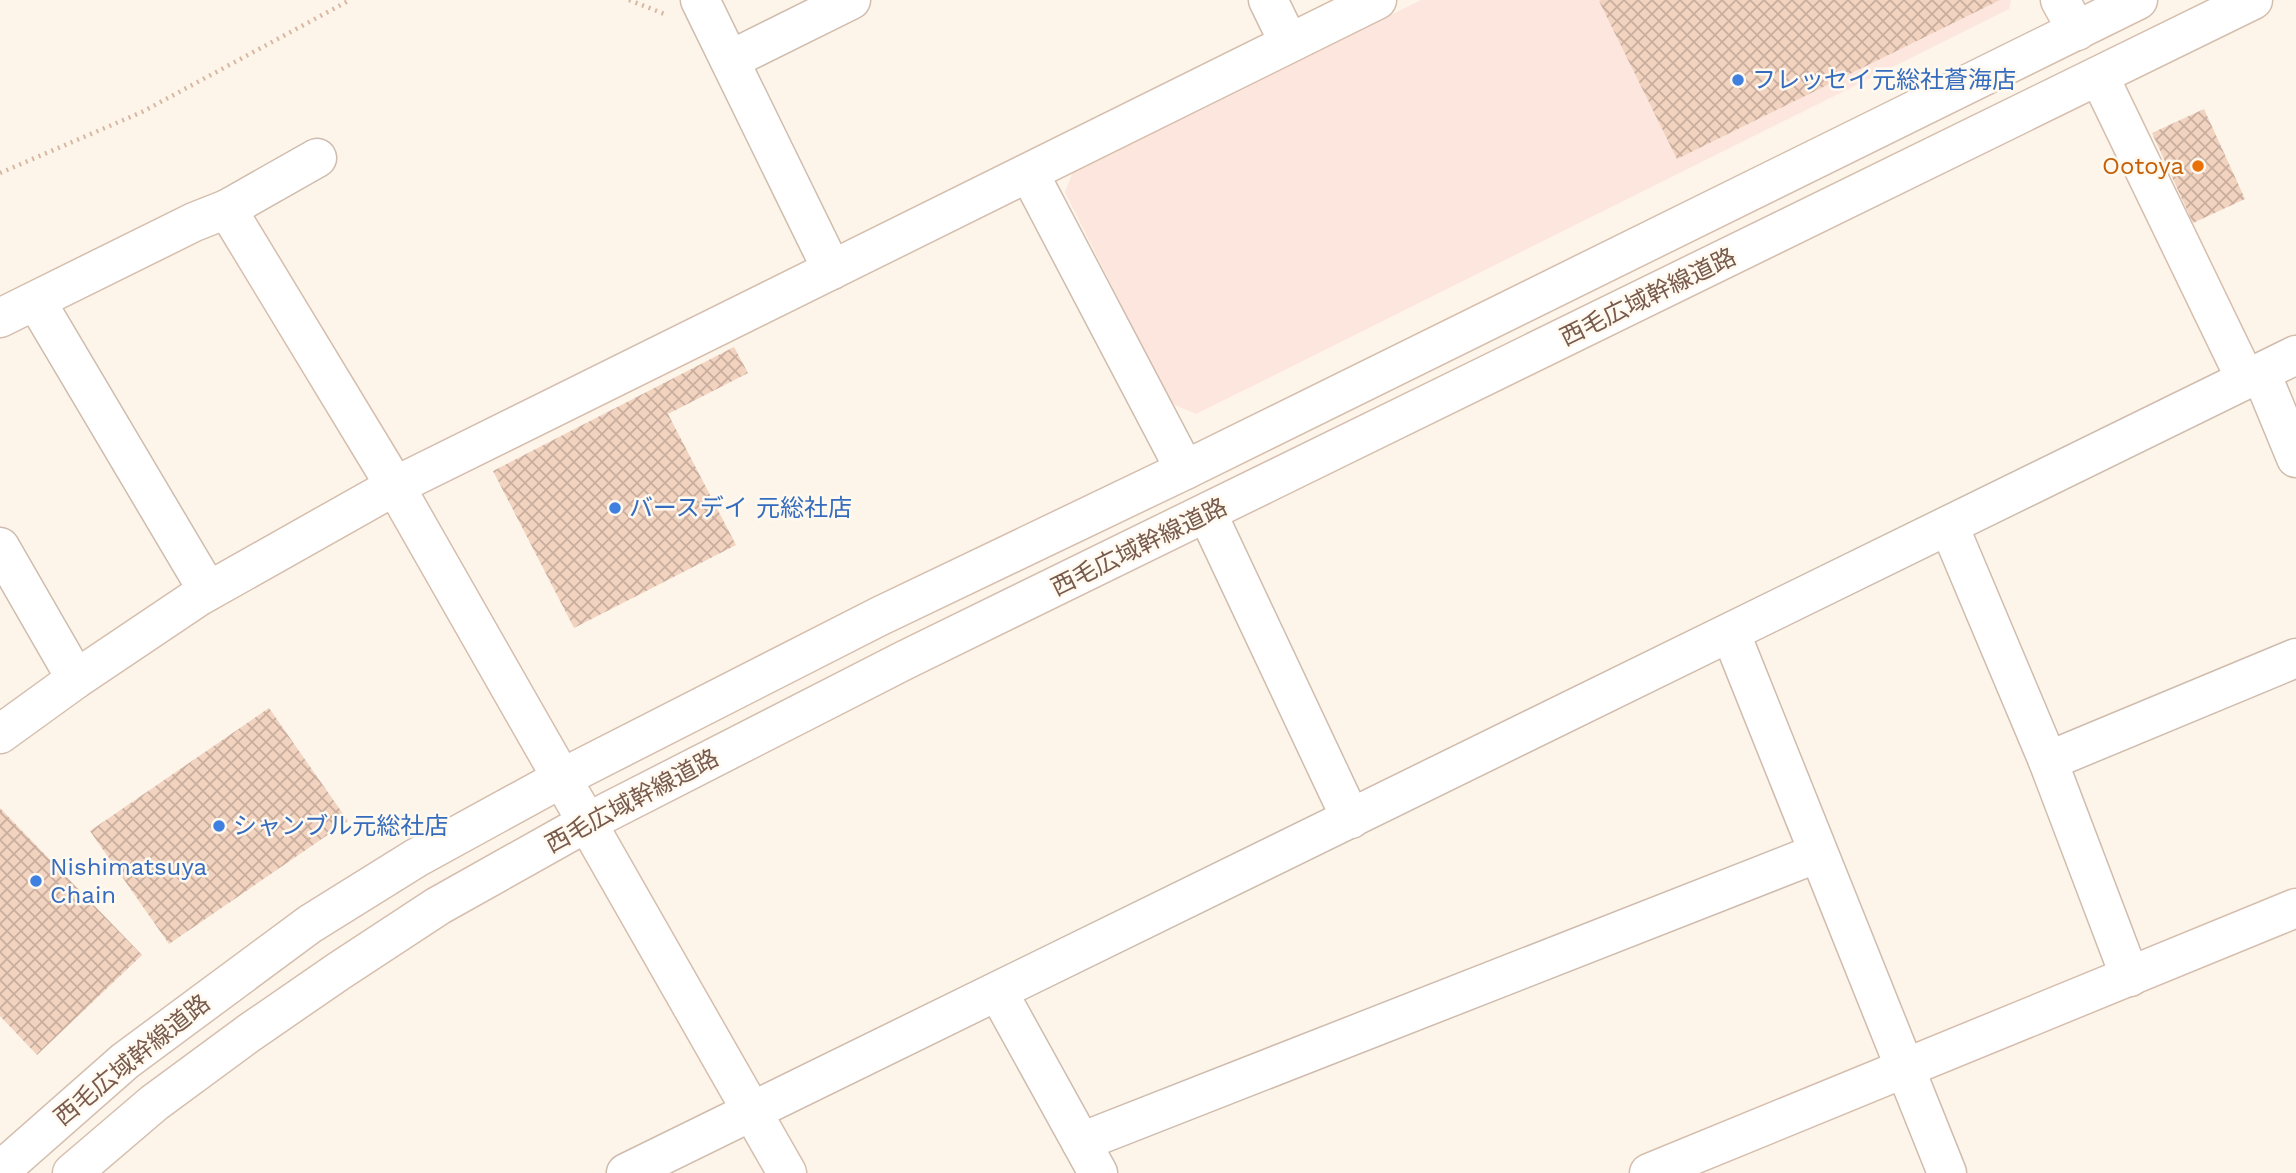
<svg xmlns="http://www.w3.org/2000/svg" width="2296" height="1173" font-family="'Work Sans','Noto Sans JP',sans-serif">
<style>
.commercial{fill:#fde6dd}
.building{fill:url(#building-cross-hatch)}
.lines{fill:none;stroke-linecap:round;stroke-linejoin:round}
.street-casing{stroke:#cfbcae;stroke-width:41}
.secondary-casing{stroke:#d5beae;stroke-width:41}
.path{stroke:#d8b7a3;stroke-width:4.5;stroke-dasharray:2 5;stroke-linecap:butt}
.street{stroke:#fff;stroke-width:38}
.secondary{stroke:#fff;stroke-width:38}
.shop-dot{fill:#3f7fe0;stroke:#fff9f0;stroke-width:2.5}
.food-dot{fill:#e8710a;stroke:#fff9f0;stroke-width:2.5}
.labels{text-anchor:middle;dominant-baseline:central;stroke-width:5;stroke-linejoin:round;paint-order:stroke}
.shop-label{font-size:24px;fill:#366cbe;stroke:#fff9f0;text-anchor:start}
.food-label{font-size:24px;fill:#c56008;stroke:#fff9f0;text-anchor:end}
.street-label{font-size:24px;fill:#785b4c;stroke:#fff9f0}
</style>
<defs>
<pattern id="building-cross-hatch" width="8" height="8" patternUnits="userSpaceOnUse" patternTransform="scale(1.75)"><rect width="8" height="8" fill="#f2d3c0"/><path d="M0 0l8 8M0 8l8-8" fill="none" stroke="#c9ae9e"/></pattern>
</defs>
<rect width="100%" height="100%" fill="#fdf5e9"/>
<path class="commercial" d="M1421,0H2011L2009,9L1196,414L1170,403L1065,192L1073,172Z"/>
<g class="building">
<path d="M1601,0H2000L1677,159L1599,1Z"/>
<path d="M2204,109L2245,199L2193,223L2152,133Z"/>
<path d="M734,347L748,373L668,414L736,545L574,628L493,471Z"/>
<path d="M269,708L348,821L169,944L90,831Z"/>
<path d="M0,808L142,955L37,1055L0,1016Z"/>
</g>
<g class="lines">
<g class="street-casing">
<g id="street">
<path d="M700,0L832,270"/>
<path d="M1268,0L1289,43"/>
<path d="M730,60L851,0"/>
<path d="M1029,173L1185,470"/>
<path d="M227,209L317,158"/>
<path d="M36,301L208,591"/>
<path d="M2261,373L2296,458"/>
<path d="M1207,513L1351,819"/>
<path d="M1949,526L2048,761L2130,977"/>
<path d="M0,547L76,679"/>
<path d="M1731,634L1947,1173"/>
<path d="M2048,761L2296,658"/>
<path d="M998,992L1098,1173"/>
<path d="M1081,1142L1818,853"/>
<path d="M626,1173L2296,355"/>
</g>
</g>
<g class="secondary-casing">
<g id="secondary">
<path d="M2060,0L2077,31"/>
<path d="M2099,76L2245,378"/>
<path d="M0,318L194,222L227,209L395,486L787,1173"/>
<path d="M0,734L76,679L198,597L395,486L1377,0"/>
<path d="M0,1171L125,1061L310,924L416,858L562,778L880,616L1185,470L2138,0"/>
<path d="M72,1173L154,1103L249,1033L339,971L438,906L586,823L905,660L2253,0"/>
<path d="M1649,1173L2296,908"/>
</g>
</g>
<g class="path">
<path d="M629,0L667,15"/>
<path d="M0,173L142,112L350,0"/>
</g>
<use href="#street" class="street"/>
<use href="#secondary" class="secondary"/>
</g>
<g class="shop-dot">
<circle cx="1738" cy="80" r="7"/>
<circle cx="615" cy="508" r="7"/>
<circle cx="219" cy="826" r="7"/>
<circle cx="36" cy="881" r="7"/>
</g>
<circle class="food-dot" cx="2198" cy="166" r="7"/>
<g class="labels">
<g class="shop-label">
<text x="1752" y="80">フレッセイ元総社蒼海店</text>
<text x="629" y="508">バースデイ 元総社店</text>
<text x="233" y="826">シャンブル元総社店</text>
<text x="50" y="867">Nishimatsuya<tspan x="50" dy="28">Chain</tspan></text>
</g>
<g class="food-label">
<text x="2184" y="166">Ootoya</text>
</g>
<g class="street-label">
<text transform="translate(1648 297) rotate(-26)">西毛広域幹線道路</text>
<text transform="translate(1139 547) rotate(-26)">西毛広域幹線道路</text>
<text transform="translate(632 801) rotate(-28)">西毛広域幹線道路</text>
<text transform="translate(132 1060) rotate(-39)">西毛広域幹線道路</text>
</g>
</g>
</svg>
